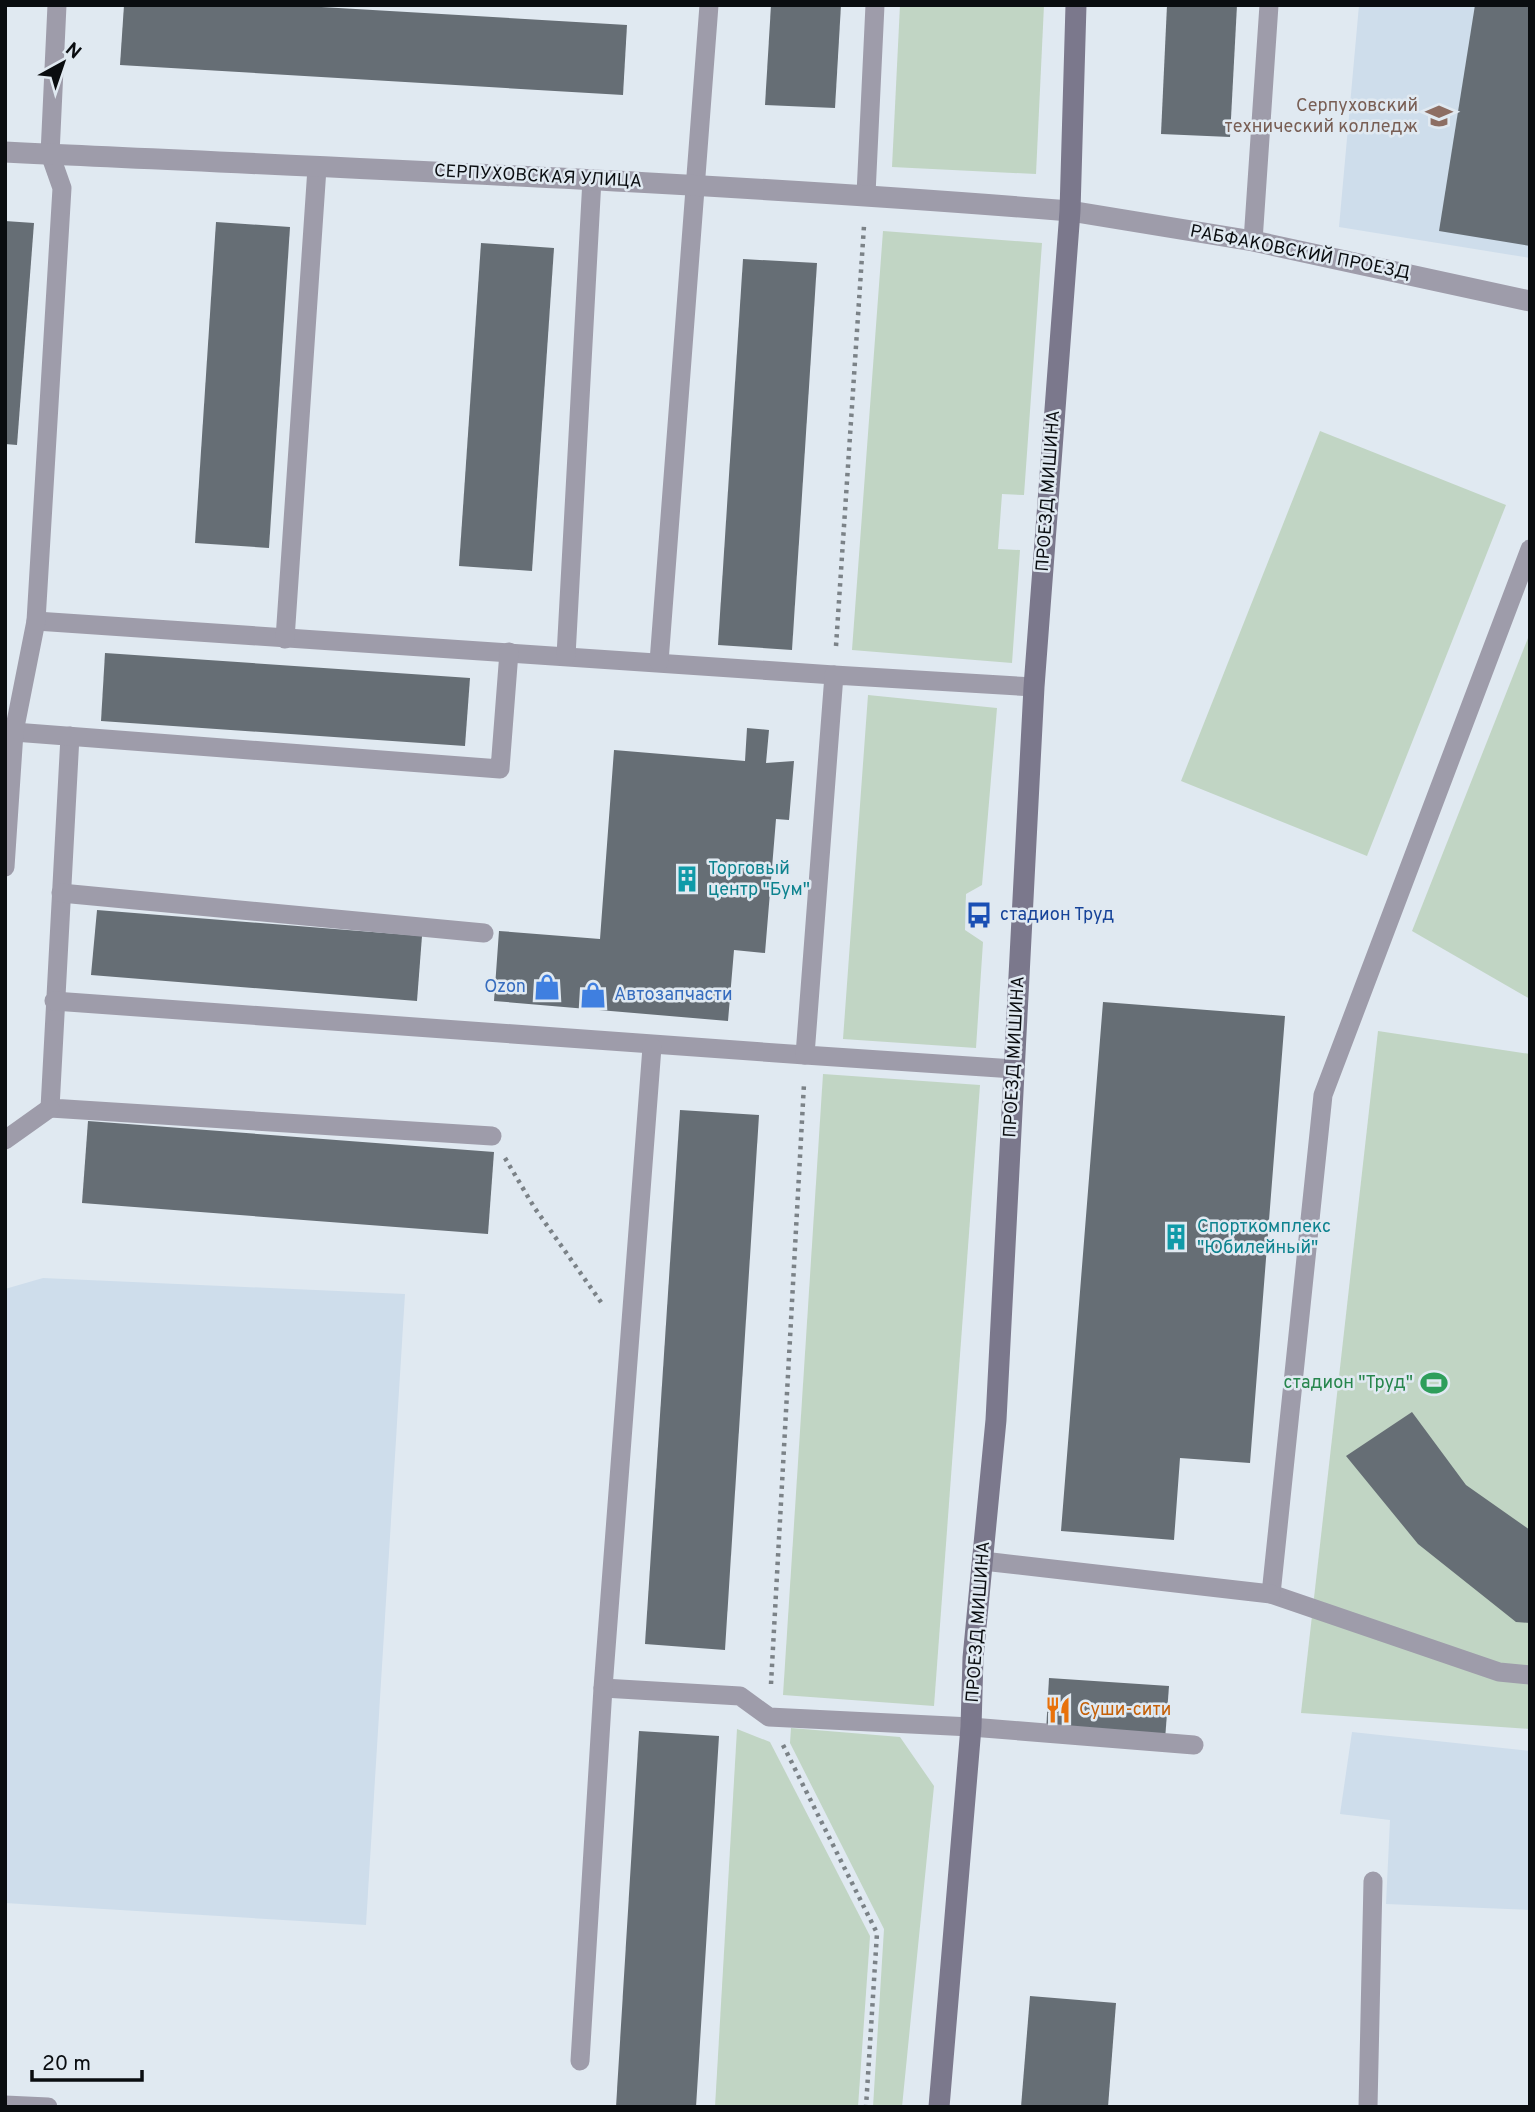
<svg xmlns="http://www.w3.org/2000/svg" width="1535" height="2112" font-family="Overpass,sans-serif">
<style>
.built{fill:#ceddeb}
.green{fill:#c1d5c4}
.building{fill:#666e75}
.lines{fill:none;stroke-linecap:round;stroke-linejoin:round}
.path{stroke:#7b8287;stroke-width:4.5;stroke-dasharray:3.5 5;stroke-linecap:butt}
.service{stroke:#9e9caa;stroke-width:19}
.minor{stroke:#9e9caa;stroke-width:21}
.tertiary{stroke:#9e9caa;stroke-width:21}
.secondary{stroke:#7b788c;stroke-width:21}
.labels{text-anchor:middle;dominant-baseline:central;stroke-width:5;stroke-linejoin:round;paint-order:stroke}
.education-label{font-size:18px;fill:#785e54;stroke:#e0e9f1;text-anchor:end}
.street-label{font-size:18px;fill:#0a0d10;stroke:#e0e9f1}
.culture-label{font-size:18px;fill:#0d838f;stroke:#e0e9f1;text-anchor:start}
.transit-label{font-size:18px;fill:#164399;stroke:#e0e9f1;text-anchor:start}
.shop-label{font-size:18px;fill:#366cbe;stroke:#e0e9f1;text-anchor:end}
.leisure-label{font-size:18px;fill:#27864d;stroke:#e0e9f1;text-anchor:end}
.food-label{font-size:18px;fill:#c56008;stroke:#e0e9f1;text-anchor:start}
</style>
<rect width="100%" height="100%" fill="#e0e9f1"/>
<g class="built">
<path d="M1359,5H1530V258L1339,227Z"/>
<path d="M43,1278L405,1294L366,1925L5,1903V1289Z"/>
<path d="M1352,1732L1530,1751V1910L1386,1904L1390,1820L1340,1814Z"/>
</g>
<g class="green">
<path d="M900,5H1044L1036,174L892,167Z"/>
<path d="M883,231L1042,243L1024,495L1002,494L998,549L1020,550L1012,663L852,650Z"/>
<path d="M1320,431L1506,505L1367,856L1181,781Z"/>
<path d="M1530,633V999L1412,931Z"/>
<path d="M868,695L997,708L982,885L966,894L965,930L983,942L976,1048L843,1039Z"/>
<path d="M1378,1031L1530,1054V1729L1301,1713Z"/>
<path d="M823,1074L980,1085L934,1706L783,1695Z"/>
<path d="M791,1728L900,1737L934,1786L902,2107H873L884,1929L790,1743Z"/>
<path d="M737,1729L770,1742L870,1936L858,2107H715Z"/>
</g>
<g class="building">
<path d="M124,5H287L627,25L623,95L120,65Z"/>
<path d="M771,5H841L835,108L765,105Z"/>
<path d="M1167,5H1237L1230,137L1161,134Z"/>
<path d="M1475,5H1530V246L1439,231Z"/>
<path d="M5,221L34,223L17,445L5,444Z"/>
<path d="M216,222L290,227L269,548L195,543Z"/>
<path d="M481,243L554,248L532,571L459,566Z"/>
<path d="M743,259L817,263L792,650L718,645Z"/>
<path d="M105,653L470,678L465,746L101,721Z"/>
<path d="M747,728L769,730L766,763L794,761L789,820L776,819L765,953L734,950L728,1021L494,1001L499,931L600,939L614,750L745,761Z"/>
<path d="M97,910L422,936L417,1001L91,975Z"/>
<path d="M1103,1002L1285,1016L1250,1463L1180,1458L1174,1540L1061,1531Z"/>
<path d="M680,1110L759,1115L725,1650L645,1644Z"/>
<path d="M88,1121L494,1152L488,1234L82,1203Z"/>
<path d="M1412,1412L1466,1485L1530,1530V1623L1516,1622L1418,1544L1346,1456Z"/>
<path d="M1049,1678L1169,1686L1165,1740L1046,1732Z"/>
<path d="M639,1731L719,1736L696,2107H616Z"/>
<path d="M1030,1996L1116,2003L1108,2107H1021Z"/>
</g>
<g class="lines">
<g class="path">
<path d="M836,646L864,226"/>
<path d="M505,1158L534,1207L603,1305"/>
<path d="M771,1684L804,1084"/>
<path d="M783,1745L877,1933L866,2107"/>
</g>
<g class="service">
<path d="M866,194L875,5"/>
<path d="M1253,241L1269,5"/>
<path d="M1530,549L1323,1095L1271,1594L1499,1672L1530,1675"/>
<path d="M36,621L834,675"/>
<path d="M285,639L317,168"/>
<path d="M566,656L592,179"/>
<path d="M659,662L709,5"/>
<path d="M70,736L50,1108L492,1136"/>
<path d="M5,737L14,732L500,769L509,652"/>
<path d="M5,867L14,732L36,621L62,188L50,154L57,5"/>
<path d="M61,893L484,933"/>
<path d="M54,1001L805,1055"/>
<path d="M1014,1069L805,1055L834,675L1034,687"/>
<path d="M5,1140L50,1108"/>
<path d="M983,1561L1271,1594"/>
<path d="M603,1688L740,1696L769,1717L971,1727L1194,1745"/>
<path d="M580,2061L603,1688L652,1047"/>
<path d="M5,2105L48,2107"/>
<path d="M1368,2107L1373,1881"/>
</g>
<path class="minor" d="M5,152C360,169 716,182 1070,211"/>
<path class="tertiary" d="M1070,211L1253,241L1530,301"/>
<path class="secondary" d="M939,2107L971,1727L973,1658L996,1420L1034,687L1070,211L1076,5"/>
</g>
<defs>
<g id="university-bare" transform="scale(2.1)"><path d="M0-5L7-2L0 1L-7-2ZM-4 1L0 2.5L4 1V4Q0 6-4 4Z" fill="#8d6e63" stroke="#e0e9f1" stroke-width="2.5" paint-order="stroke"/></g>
<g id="building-bare" transform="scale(2.1)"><path d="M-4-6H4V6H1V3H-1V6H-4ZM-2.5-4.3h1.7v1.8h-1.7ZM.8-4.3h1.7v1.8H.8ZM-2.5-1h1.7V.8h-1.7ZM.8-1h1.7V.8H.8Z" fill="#0f9aa8" stroke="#e0e9f1" stroke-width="2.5" paint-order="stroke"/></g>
<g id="bus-bare" transform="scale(2.1)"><path d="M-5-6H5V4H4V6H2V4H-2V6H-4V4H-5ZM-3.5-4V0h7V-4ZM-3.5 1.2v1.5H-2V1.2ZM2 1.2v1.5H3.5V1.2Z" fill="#1a4fb4" stroke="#e0e9f1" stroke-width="2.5" paint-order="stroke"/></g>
<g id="shop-bare" transform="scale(2.1)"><path d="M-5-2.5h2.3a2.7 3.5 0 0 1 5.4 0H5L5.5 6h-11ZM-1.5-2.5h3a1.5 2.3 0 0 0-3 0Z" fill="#3f7fe0" stroke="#e0e9f1" stroke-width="2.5" paint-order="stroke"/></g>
<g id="stadium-bare" transform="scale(2.1)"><path d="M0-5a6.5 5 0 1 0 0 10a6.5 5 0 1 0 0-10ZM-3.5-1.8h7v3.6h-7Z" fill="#2e9e5b" stroke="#e0e9f1" stroke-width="2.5" paint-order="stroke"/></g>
<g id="restaurant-bare" transform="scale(2.1)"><path d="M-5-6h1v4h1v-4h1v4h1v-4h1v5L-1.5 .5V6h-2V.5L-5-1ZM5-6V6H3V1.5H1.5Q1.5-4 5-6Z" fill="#e8710a" stroke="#e0e9f1" stroke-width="2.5" paint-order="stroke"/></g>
</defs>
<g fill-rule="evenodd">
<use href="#university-bare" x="1439" y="116"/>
<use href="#building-bare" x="687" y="879"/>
<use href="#bus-bare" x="979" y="915"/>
<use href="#shop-bare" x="547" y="987"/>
<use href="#shop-bare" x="593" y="995"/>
<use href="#building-bare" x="1176" y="1237"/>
<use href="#stadium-bare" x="1434" y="1383"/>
<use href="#restaurant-bare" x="1058" y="1710"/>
</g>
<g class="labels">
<g class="education-label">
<text x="1418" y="106">Серпуховский<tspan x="1418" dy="21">технический колледж</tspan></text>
</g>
<g class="street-label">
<text transform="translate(538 177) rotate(3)">СЕРПУХОВСКАЯ УЛИЦА</text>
<text transform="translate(1300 253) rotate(11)">РАБФАКОВСКИЙ ПРОЕЗД</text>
<text transform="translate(1049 491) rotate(-86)">ПРОЕЗД МИШИНА</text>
<text transform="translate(1015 1057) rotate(-87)">ПРОЕЗД МИШИНА</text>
<text transform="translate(979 1622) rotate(-86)">ПРОЕЗД МИШИНА</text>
</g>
<g class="culture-label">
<text x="708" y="869">Торговый<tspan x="708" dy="21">центр "Бум"</tspan></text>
<text x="1197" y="1227">Спорткомплекс<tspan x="1197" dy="21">"Юбилейный"</tspan></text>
</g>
<g class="transit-label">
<text x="1000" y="915">стадион Труд</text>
</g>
<g class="shop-label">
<text x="526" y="987">Ozon</text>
<text x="614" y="995" text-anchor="start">Автозапчасти</text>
</g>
<g class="leisure-label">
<text x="1413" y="1383">стадион "Труд"</text>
</g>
<g class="food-label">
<text x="1079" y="1710">Суши-сити</text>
</g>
</g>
<rect width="1535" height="2112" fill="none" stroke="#0a0d10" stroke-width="14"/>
<g transform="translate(63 63) rotate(40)" stroke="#e0e9f1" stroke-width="5" paint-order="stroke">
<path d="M0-5L12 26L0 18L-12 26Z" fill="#0a0d10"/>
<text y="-10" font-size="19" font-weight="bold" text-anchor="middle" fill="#0a0d10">N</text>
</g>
<path d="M32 2070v10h110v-10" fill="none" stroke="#0a0d10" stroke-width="3.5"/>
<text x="42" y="2070" font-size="21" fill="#0a0d10" stroke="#e0e9f1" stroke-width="5" paint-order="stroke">20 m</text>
</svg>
